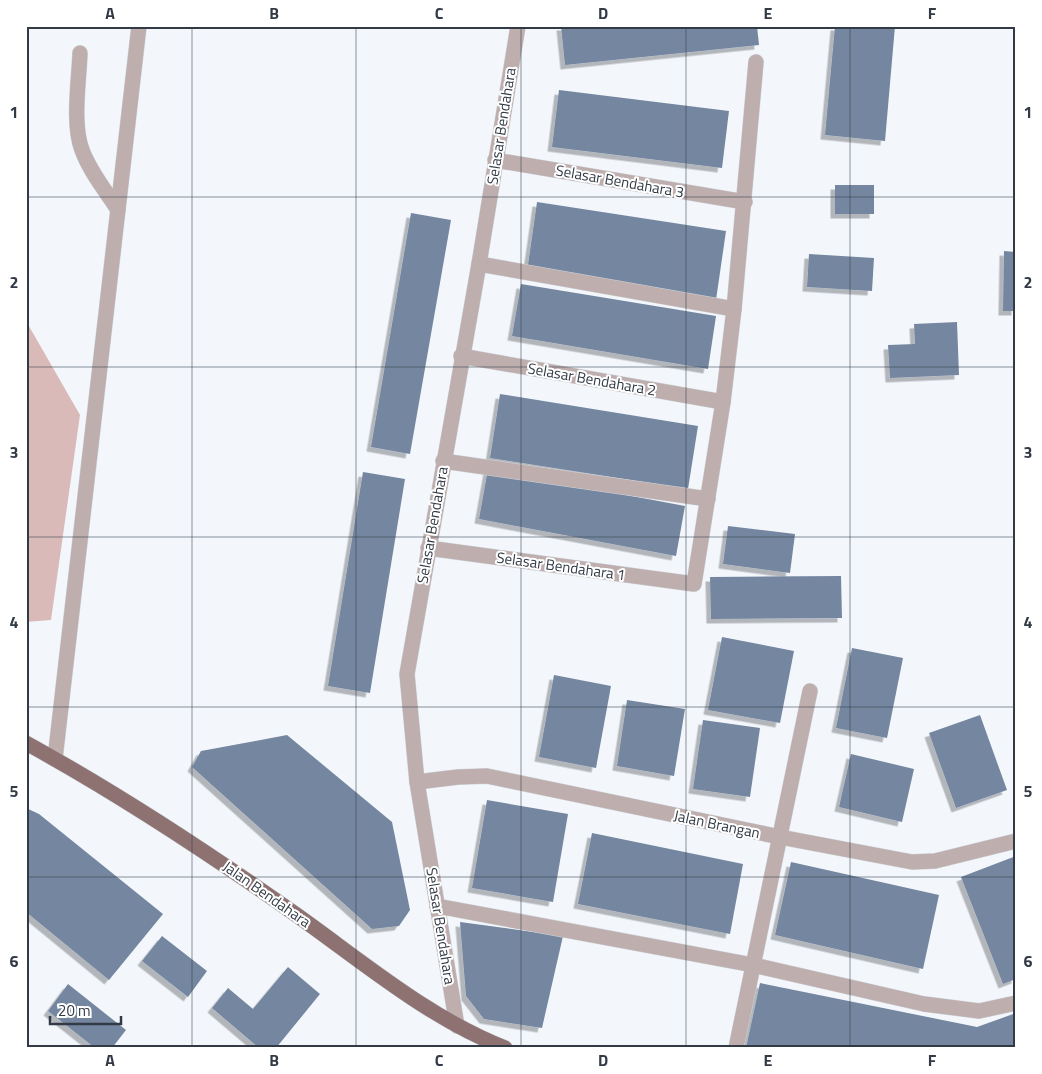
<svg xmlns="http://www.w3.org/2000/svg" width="1042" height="1074" font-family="'Titillium Web',sans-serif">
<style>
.green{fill:#d9bab9}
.building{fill:#7587a0;filter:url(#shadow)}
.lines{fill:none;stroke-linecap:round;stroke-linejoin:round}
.minor-casing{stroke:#d0d5db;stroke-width:16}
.major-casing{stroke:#d0d5db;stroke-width:16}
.minor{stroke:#beaeae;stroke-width:15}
.major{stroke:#8e7271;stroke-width:15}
.grid{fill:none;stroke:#323a45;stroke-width:1;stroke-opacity:0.55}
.labels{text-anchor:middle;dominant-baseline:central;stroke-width:4;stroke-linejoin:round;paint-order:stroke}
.street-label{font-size:15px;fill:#323a45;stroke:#fff}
.neatline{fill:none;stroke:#323a45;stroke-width:2}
.grid-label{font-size:16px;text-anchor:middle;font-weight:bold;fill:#323a45}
</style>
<defs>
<filter id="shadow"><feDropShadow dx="-4.5" dy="4.5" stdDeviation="0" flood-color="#0004"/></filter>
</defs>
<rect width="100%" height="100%" fill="#f3f7fc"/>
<path class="green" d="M26,321L80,415L51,620L26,622Z"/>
<g class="building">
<path d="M561,26H757L759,45L565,65Z"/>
<path d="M835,26H895L885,141L825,135Z"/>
<path d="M559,90L729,111L722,168L552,147Z"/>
<rect x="835" y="185" width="39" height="29"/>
<path d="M537,202L726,231L716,300L527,272Z"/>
<path d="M411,213L451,220L410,454L371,447Z"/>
<path d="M1004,251L1016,252V311H1003Z"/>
<path d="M809,254L874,258L872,291L807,287Z"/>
<path d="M521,284L716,316L708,369L512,336Z"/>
<path d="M957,322L959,375L890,378L888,345L915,344L914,324Z"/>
<path d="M500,394L698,426L688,489L490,458Z"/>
<path d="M488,469L685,506L676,556L479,519Z"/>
<path d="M363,472L405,479L370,693L328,686Z"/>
<path d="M728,526L795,534L790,573L723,564Z"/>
<path d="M841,576L842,618L711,619L710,577Z"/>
<path d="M722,637L794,651L780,723L708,710Z"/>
<path d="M852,648L903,658L887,738L836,728Z"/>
<path d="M554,675L611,686L596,768L539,757Z"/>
<path d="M627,700L685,709L674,776L617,766Z"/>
<path d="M980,715L1007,790L956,808L929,733Z"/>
<path d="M703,720L760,728L750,797L693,789Z"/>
<path d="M287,735L392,822L410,910L399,926L372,929L192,767L201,751Z"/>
<path d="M851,754L914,769L902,822L839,807Z"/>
<path d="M487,800L568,814L553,902L472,888Z"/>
<path d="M26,808L39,814L163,914L109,980L26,912Z"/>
<path d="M592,833L743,864L730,934L578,904Z"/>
<path d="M1016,856V979L1003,984L961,877Z"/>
<path d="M791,862L939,895L923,969L775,935Z"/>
<path d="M460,922L563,936L542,1028L484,1019L466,996Z"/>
<path d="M162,936L207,971L188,997L142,961Z"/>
<path d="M288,967L320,994L276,1048H259L212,1008L228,988L253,1009Z"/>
<path d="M760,983L977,1027L1016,1013V1048H746Z"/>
<path d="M68,984L126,1030L112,1048H95L48,1011Z"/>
</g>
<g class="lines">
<g class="minor-casing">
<g id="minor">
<path d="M80,53C79,81 72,124 82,150C90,172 106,191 118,210"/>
<path d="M495,160L745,202"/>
<path d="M479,264L734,309"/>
<path d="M461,356L723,402"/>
<path d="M443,461L708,499"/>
<path d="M428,548L694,584L723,402L734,309L756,62"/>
<path d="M55,759L139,26"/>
<path d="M417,782L458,777L487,776L780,837L912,862L935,861L1016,841"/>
<path d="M437,906L753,965L924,1004L979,1011L1016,1003"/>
<path d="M457,1026L417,782L407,674L479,264L518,26"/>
<path d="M736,1048L810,691"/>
</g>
</g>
<g class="major-casing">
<path id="major" d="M26,743C121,795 210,854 298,916C364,963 429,1018 505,1048"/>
</g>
<use href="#minor" class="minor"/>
<use href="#major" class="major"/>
</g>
<path class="grid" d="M192,26V1048M356,26V1048M521,26V1048M686,26V1048M850,26V1048M26,197H1016M26,367H1016M26,537H1016M26,707H1016M26,877H1016"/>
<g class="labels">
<g class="street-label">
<text transform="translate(501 126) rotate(-81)">Selasar Bendahara</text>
<text transform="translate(620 181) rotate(10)">Selasar Bendahara 3</text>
<text transform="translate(592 379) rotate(10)">Selasar Bendahara 2</text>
<text transform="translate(432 525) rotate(-80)">Selasar Bendahara</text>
<text transform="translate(561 566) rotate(8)">Selasar Bendahara 1</text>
<text transform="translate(717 824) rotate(12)">Jalan Brangan</text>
<text transform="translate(267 894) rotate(35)">Jalan Bendahara</text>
<text transform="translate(441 926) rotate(81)">Selasar Bendahara</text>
</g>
</g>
<rect width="1042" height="1074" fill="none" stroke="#ffffff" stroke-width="55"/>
<path d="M50 1016v8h71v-8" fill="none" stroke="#323a45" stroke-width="2.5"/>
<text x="58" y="1016" font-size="15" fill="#323a45" stroke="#ffffff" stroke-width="4" paint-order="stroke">20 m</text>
<rect x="28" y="28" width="986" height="1018" class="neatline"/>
<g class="grid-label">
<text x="110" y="19">A</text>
<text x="274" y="19">B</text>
<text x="439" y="19">C</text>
<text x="603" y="19">D</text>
<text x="768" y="19">E</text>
<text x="932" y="19">F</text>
<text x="14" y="118">1</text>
<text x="1028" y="118">1</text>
<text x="14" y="288">2</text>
<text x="1028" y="288">2</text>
<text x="14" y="458">3</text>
<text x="1028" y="458">3</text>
<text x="14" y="628">4</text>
<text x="1028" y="628">4</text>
<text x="14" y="797">5</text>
<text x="1028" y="797">5</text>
<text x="14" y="967">6</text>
<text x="1028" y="967">6</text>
<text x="110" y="1066">A</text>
<text x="274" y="1066">B</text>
<text x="439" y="1066">C</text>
<text x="603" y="1066">D</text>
<text x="768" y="1066">E</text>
<text x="932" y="1066">F</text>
</g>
</svg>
